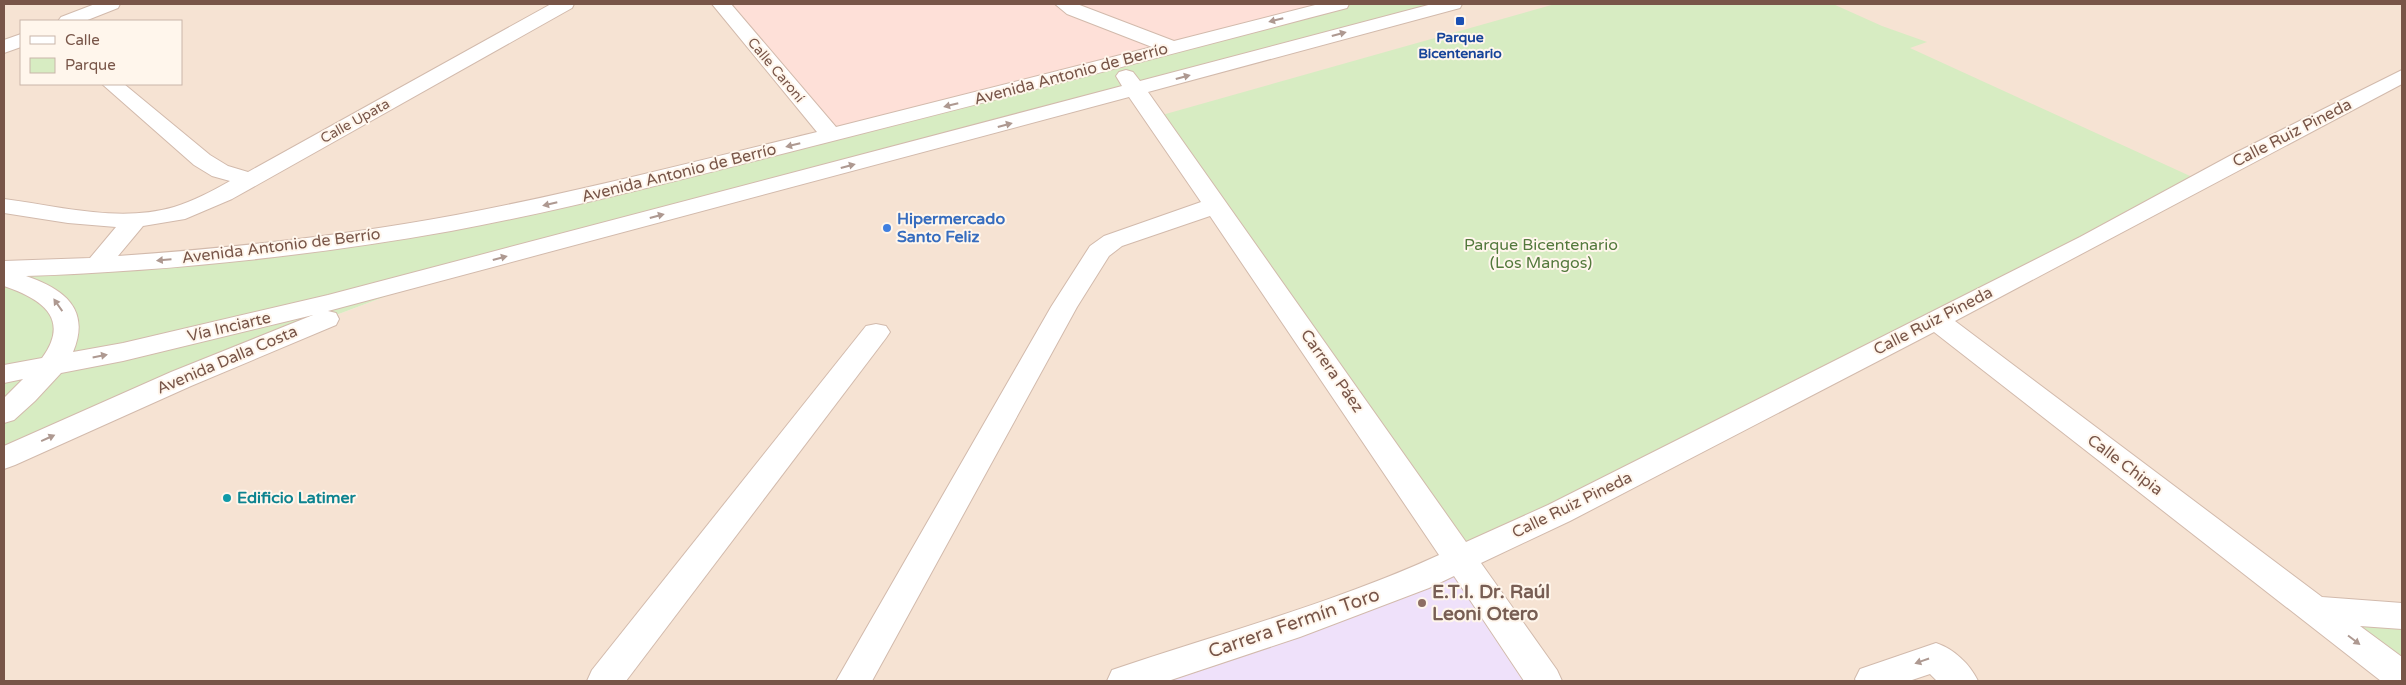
<svg xmlns="http://www.w3.org/2000/svg" width="2406" height="685" font-family="'Varela Round',sans-serif">
<style>
.residential{fill:#f6e3d3;fill-rule:evenodd}
.commercial{fill:#fee0d8}
.education{fill:#efe1fa}
.green{fill:#d7ecc2}
.lines{fill:none;stroke-linecap:round;stroke-linejoin:round}
.minor-casing{stroke:#d2baac;stroke-width:2}
.minor{fill:#fff;fill-rule:evenodd}
.oneway{fill:#ae9991}
.transit-dot{fill:#1a4fb4;stroke:#fff6ec;stroke-width:2}
.shop-dot{fill:#3f7fe0;stroke:#fff6ec;stroke-width:2}
.culture-dot{fill:#0f9aa8;stroke:#fff6ec;stroke-width:2}
.education-dot{fill:#8d6e63;stroke:#fff6ec;stroke-width:2}
.labels{text-anchor:middle;dominant-baseline:central;stroke-width:4;stroke-linejoin:round;paint-order:stroke}
.far-transit-label{font-size:14px;font-weight:bold;fill:#164399;stroke:#fff6ec}
.far-street-label{font-size:14px;fill:#785548;stroke:#fff6ec}
.street-label{font-size:16px;fill:#785548;stroke:#fff6ec}
.shop-label{font-size:16px;font-weight:bold;fill:#366cbe;stroke:#fff6ec;text-anchor:start}
.park-label{font-size:16px;fill:#53793c;stroke:#fff6ec}
.culture-label{font-size:16px;font-weight:bold;fill:#0d838f;stroke:#fff6ec;text-anchor:start}
.near-education-label{font-size:19px;font-weight:bold;fill:#785e54;stroke:#fff6ec;text-anchor:start}
.near-street-label{font-size:19px;fill:#785548;stroke:#fff6ec}
</style>
<rect width="100%" height="100%" fill="#fef2e5"/>
<g class="residential">
<path d="M4,4H721L831,135L405,231L51,267L4,269ZM21,21H181V84H21Z"/>
<path d="M1453,4H2402V681H4V458L14,453L283,335L453,271Z"/>
</g>
<path class="commercial" d="M721,4H1340L831,135Z"/>
<path class="education" d="M1460,559L1544,681H1125L1288,627Z"/>
<g class="green">
<path d="M1340,4H1453L453,271L283,335L4,458V269L148,261L476,218Z"/>
<path d="M1555,4H1833L1882,26L1927,42L1910,48L2201,181L1460,559L1155,117Z"/>
<path d="M2315,610L2402,620V677Z"/>
</g>
<g class="lines">
<g class="minor-casing">
<g id="minor">
<path d="M95,4H120L118,8L85,21H58L61,17Z"/>
<path d="M551,4H574L572,8L232,199L185,219L143,226L118,256C231,248 344,236 456,215C577,192 697,161 817,132L712,4H731L836,127L1152,47L1067,14L1055,4H1077L1174,41L1319,4H1349L1347,8C1172,54 996,100 821,144C698,175 575,208 451,231C310,256 168,271 26,276C64,289 91,309 73,352L123,343L328,295L1122,86L1116,76L1119,72L1126,70L1133,72L1140,81L1432,4H1462L1460,8L1148,92L1466,542L1548,505L2080,237L2235,153L2402,70V84L1955,321L2322,597L2402,603V629L2360,626L2402,657V681H2381L1934,332L1570,521L1481,563L1557,670L1562,681H1524L1454,576L1429,588L1300,637L1168,681H1107L1112,670C1221,633 1334,603 1439,555L1210,216L1122,246L1109,256L1077,307L872,681H836L1051,307L1090,246L1104,236L1201,202L1129,97L328,311L336,313L339,319L336,325L191,386L15,465L4,469V446L171,372L313,315L123,361L61,373L35,401L14,420L4,423V398L23,379L4,383V365L42,358C72,317 39,298 4,286V261L90,258L116,227L68,223L4,213V199C59,206 119,223 174,207C194,201 212,191 230,181L212,176L194,165L102,84H124L210,155L228,166L248,172Z"/>
<path d="M21,34V47L4,53V40Z"/>
<path d="M876,324L886,326L890,332L886,338L626,681H587L592,670L866,326Z"/>
<path d="M1936,643C1954,649 1970,664 1978,681H1937L1930,674L1909,681H1856L1855,679L1860,669Z"/>
</g>
</g>
<use href="#minor" class="minor"/>
</g>
<defs><path id="oneway-solid" d="M-6-.8H1V-3.2L6.5 0L1 3.2V.8H-6Z" transform="scale(1.25)"/></defs>
<g class="oneway">
<use href="#oneway-solid" transform="translate(1276 20) rotate(166)"/>
<use href="#oneway-solid" transform="translate(1339 34) rotate(-15)"/>
<use href="#oneway-solid" transform="translate(1183 77) rotate(-15)"/>
<use href="#oneway-solid" transform="translate(951 105) rotate(166)"/>
<use href="#oneway-solid" transform="translate(1005 125) rotate(-15)"/>
<use href="#oneway-solid" transform="translate(793 145) rotate(166)"/>
<use href="#oneway-solid" transform="translate(848 166) rotate(-15)"/>
<use href="#oneway-solid" transform="translate(550 204) rotate(167)"/>
<use href="#oneway-solid" transform="translate(657 216) rotate(-15)"/>
<use href="#oneway-solid" transform="translate(500 258) rotate(-15)"/>
<use href="#oneway-solid" transform="translate(164 260) rotate(175)"/>
<use href="#oneway-solid" transform="translate(58 305) rotate(-125)"/>
<use href="#oneway-solid" transform="translate(100 356) rotate(-11)"/>
<use href="#oneway-solid" transform="translate(48 438) rotate(-24)"/>
<use href="#oneway-solid" transform="translate(2354 640) rotate(37)"/>
<use href="#oneway-solid" transform="translate(1922 661) rotate(161)"/>
</g>
<rect class="transit-dot" x="1455" y="16" width="10" height="10" rx="2.5"/>
<circle class="shop-dot" cx="887" cy="228" r="5"/>
<circle class="culture-dot" cx="227" cy="498" r="5"/>
<circle class="education-dot" cx="1422" cy="603" r="5"/>
<g class="labels">
<g class="far-transit-label">
<text x="1460" y="37">Parque<tspan x="1460" dy="16">Bicentenario</tspan></text>
</g>
<g class="far-street-label">
<text transform="translate(776 70) rotate(50)">Calle Caroní</text>
<text transform="translate(355 121) rotate(-29)">Calle Upata</text>
</g>
<g class="street-label">
<text transform="translate(1071 74) rotate(-15)">Avenida Antonio de Berrío</text>
<text transform="translate(2292 133) rotate(-27)">Calle Ruiz Pineda</text>
<text transform="translate(679 173) rotate(-14)">Avenida Antonio de Berrío</text>
<text transform="translate(281 246) rotate(-7)">Avenida Antonio de Berrío</text>
<text transform="translate(1933 321) rotate(-27)">Calle Ruiz Pineda</text>
<text transform="translate(229 327) rotate(-13)">Vía Inciarte</text>
<text transform="translate(227 360) rotate(-23)">Avenida Dalla Costa</text>
<text transform="translate(1332 371) rotate(55)">Carrera Páez</text>
<text transform="translate(2125 465) rotate(37)">Calle Chipia</text>
<text transform="translate(1572 505) rotate(-26)">Calle Ruiz Pineda</text>
</g>
<g class="shop-label">
<text x="897" y="219">Hipermercado<tspan x="897" dy="18">Santo Feliz</tspan></text>
</g>
<g class="park-label">
<text x="1541" y="245">Parque Bicentenario<tspan x="1541" dy="18">(Los Mangos)</tspan></text>
</g>
<g class="culture-label">
<text x="237" y="498">Edificio Latimer</text>
</g>
<g class="near-education-label">
<text x="1432" y="592">E.T.I. Dr. Raúl<tspan x="1432" dy="22">Leoni Otero</tspan></text>
</g>
<g class="near-street-label">
<text transform="translate(1294 623) rotate(-19)">Carrera Fermín Toro</text>
</g>
</g>
<rect width="2406" height="685" fill="none" stroke="#785548" stroke-width="10"/>
<rect x="20" y="20" width="162" height="65" fill="#fff6ec" stroke="#c9b6aa"/>
<rect x="30" y="36" width="25" height="8" fill="#ffffff" stroke="#c9b6aa"/>
<text x="65" y="45" font-size="15" fill="#785548">Calle</text>
<rect x="30" y="58" width="25" height="15" fill="#d7ecc2" stroke="#c9b6aa"/>
<text x="65" y="70" font-size="15" fill="#785548">Parque</text>
</svg>
